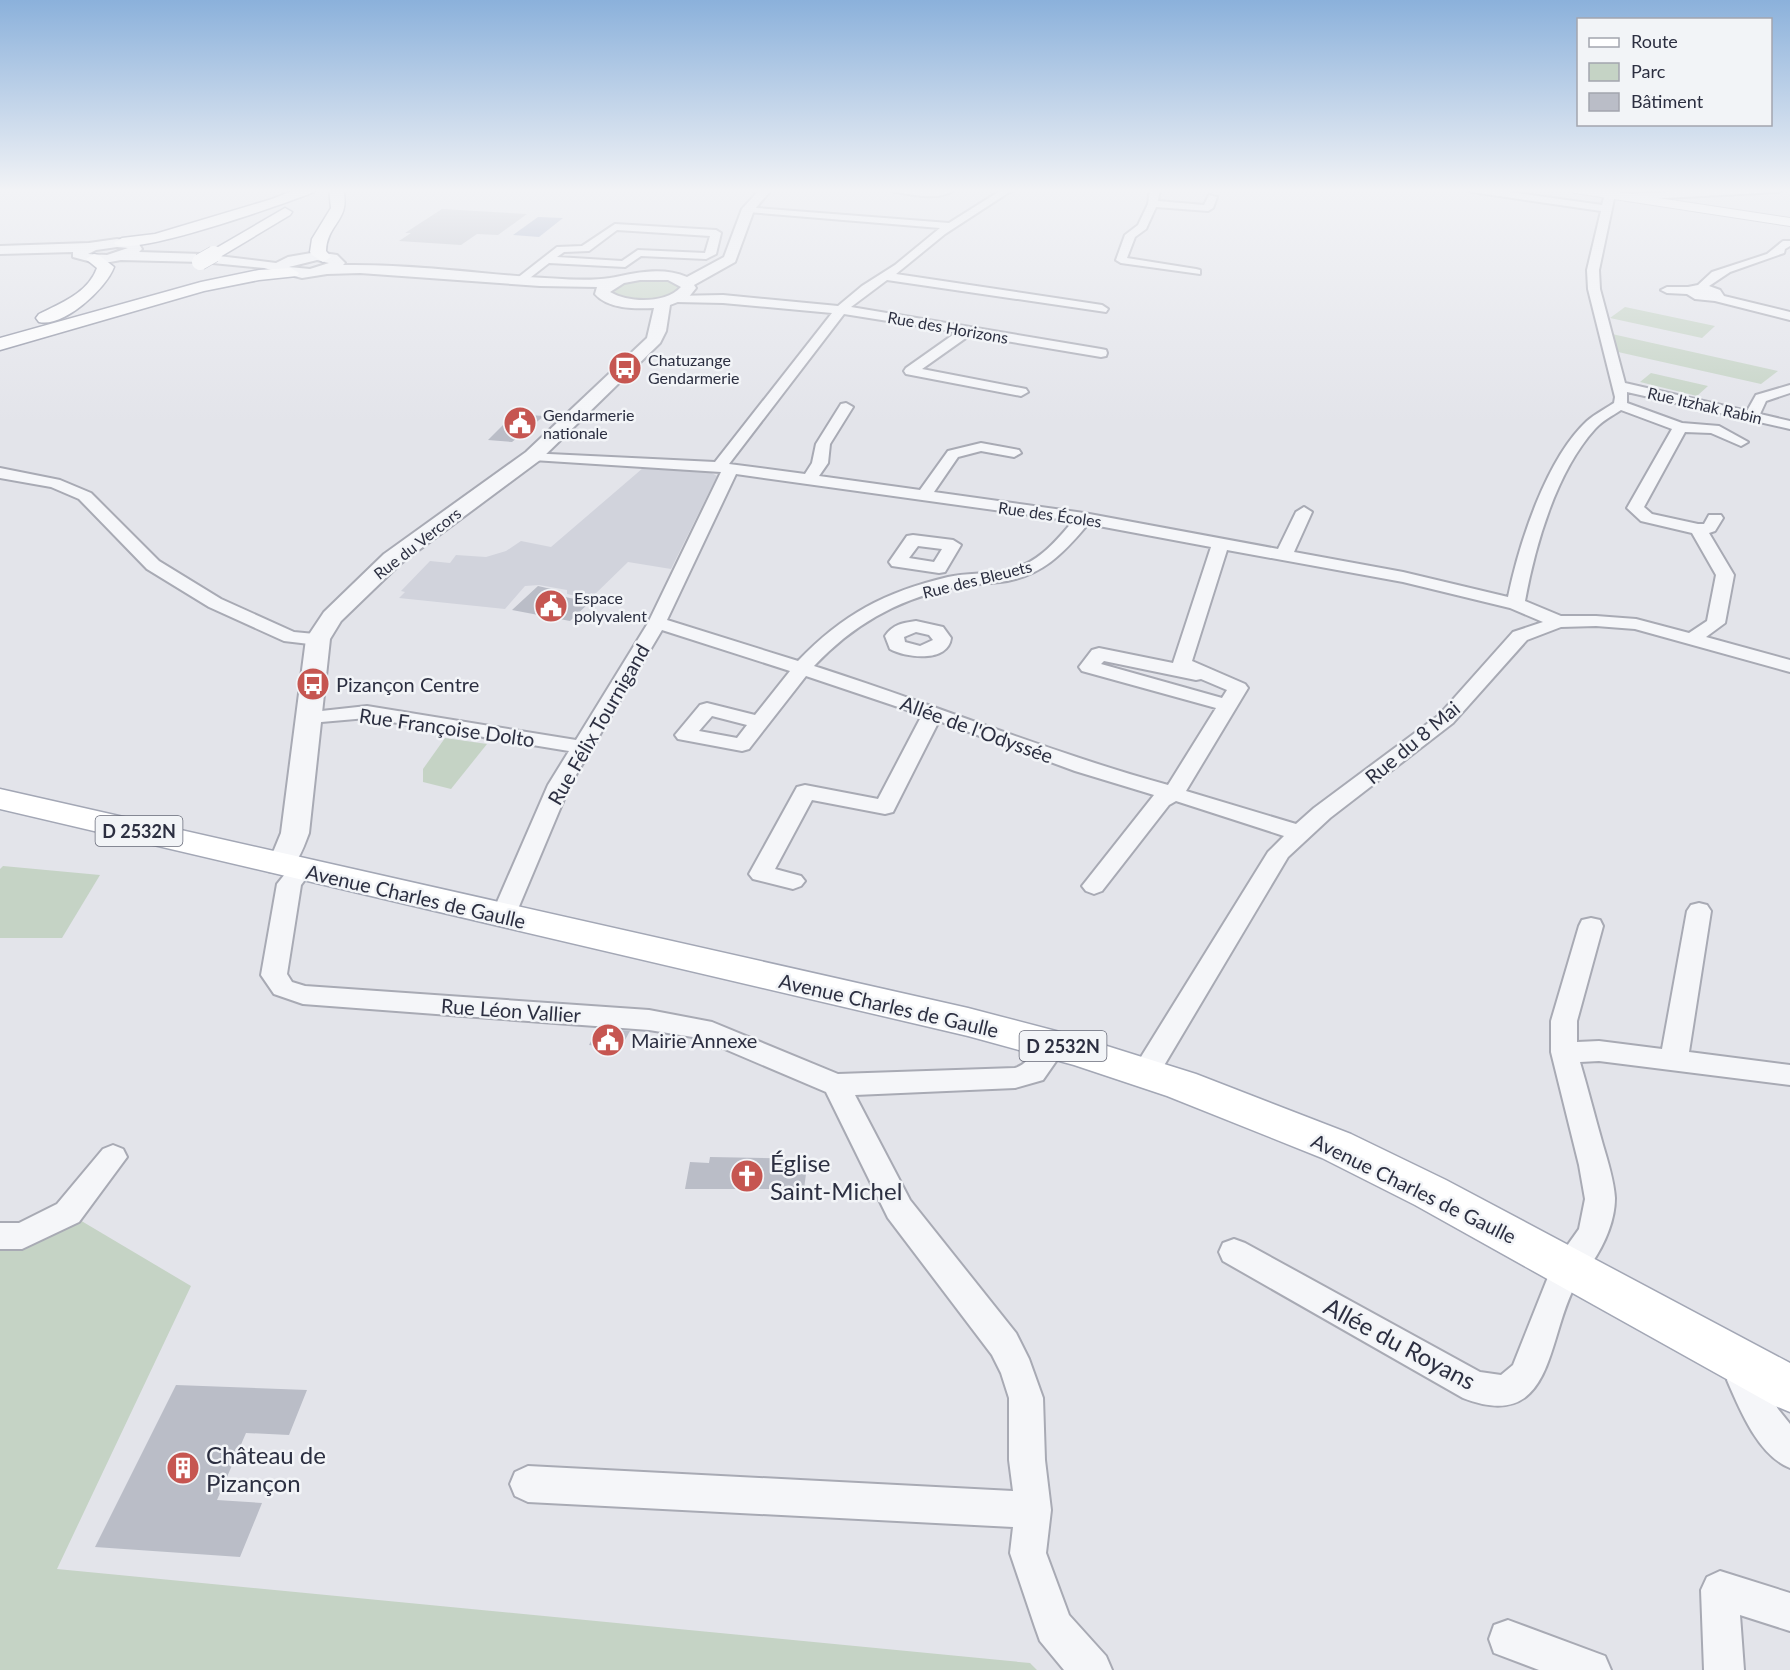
<svg xmlns="http://www.w3.org/2000/svg" width="1790" height="1670" font-family="Lato,sans-serif">
<style>
.built{fill:#d1d3dc}
.green{fill:#c5d3c5}
.water{fill:#a1acc7}
.building{fill:#babdc7}
.lines{fill:none;stroke-linecap:round;stroke-linejoin:round}
.minor-casing{stroke:#a8aab4;stroke-width:4}
.tertiary-casing{stroke:#a8aab4;stroke-width:4}
.secondary-casing{stroke:#a8aab4;stroke-width:2}
.primary-casing{stroke:#a3a7b5;stroke-width:3}
.trunk-casing{stroke:#8b8fa0;stroke-width:3}
.minor{fill:#f5f6f9;fill-rule:evenodd}
.tertiary{fill:#f5f6f9;fill-rule:evenodd}
.secondary{fill:#fff;fill-rule:evenodd}
.primary{fill:#fff;fill-rule:evenodd}
.trunk{fill:#fff;fill-rule:evenodd}
.trunk-bridge-casing{stroke:#8b8fa0;stroke-width:17;stroke-linecap:butt}
.trunk-bridge{stroke:#fff;stroke-width:16}
.labels{text-anchor:middle;dominant-baseline:central;stroke-width:5;stroke-linejoin:round;paint-order:stroke}
.far-street-label{font-size:16px;fill:#2c2f41;stroke:#f2f4f7}
.far-poi-label{font-size:16px;fill:#2c2f41;stroke:#f2f4f7;text-anchor:start}
.shield{fill:#f2f4f7;stroke:#676a78;stroke-width:1.5}
.shield-label{font-size:18px;font-weight:bold;fill:#2c2f41}
.poi-label{font-size:20px;fill:#2c2f41;stroke:#f2f4f7;text-anchor:start}
.street-label{font-size:20px;fill:#2c2f41;stroke:#f2f4f7}
.near-poi-label{font-size:24px;fill:#2c2f41;stroke:#f2f4f7;text-anchor:start}
.near-street-label{font-size:24px;fill:#2c2f41;stroke:#f2f4f7}
</style>
<rect width="100%" height="100%" fill="#e3e4ea"/>
<path class="built" d="M643,468L710,472L717,476L671,569L628,562L590,599L567,594V590L539,585L525,586L505,609L399,598L405,592L401,591L430,561L450,563L456,555L486,557L506,551L521,541L551,547Z"/>
<g class="green">
<path d="M631,280C646,280 671,275 682,288L680,291C661,299 626,310 609,291L611,288Z"/>
<path d="M1625,307L1715,326L1702,338L1610,318Z"/>
<path d="M1612,334L1778,371L1761,384L1618,352Z"/>
<path d="M1651,373L1708,386L1697,396L1640,382Z"/>
<path d="M445,738L487,744L451,789L423,782V769Z"/>
<path d="M3,866L100,875L62,938H0V869Z"/>
<path d="M68,1213L191,1286L57,1569L1030,1663L1037,1670H0V1237Z"/>
</g>
<path class="water" d="M538,217L563,218L539,237L513,235Z"/>
<g class="building">
<path d="M442,209L527,214L498,235L477,234L461,245L399,241L411,233H405Z"/>
<path d="M514,414L544,416L512,442L488,440Z"/>
<path d="M538,586L560,591L555,595L590,602L570,621L512,610Z"/>
<path d="M598,1028L630,1031L620,1049L589,1045Z"/>
<path d="M710,1157L808,1159L804,1189H685L690,1162L709,1163Z"/>
<path d="M176,1385L307,1390L289,1435L246,1433L217,1500L262,1503L240,1557L95,1547Z"/>
</g>
<g class="lines">
<g class="minor-casing">
<g id="minor">
<path d="M889,189H956C939,202 913,194 894,192Z"/>
<path d="M1003,189H1014L945,234L896,274L1102,305L1108,309L1106,312L887,280L851,307L1101,349L1106,350L1107,353L1106,356L1101,357L970,335L922,369L1026,389L1028,392L1021,396L906,374L904,371L906,368L957,332L844,314L729,464L805,474L812,463L816,444L841,404L846,403L853,407L830,444L828,463L819,476L920,490L948,451L981,443L1019,450L1021,453L1014,457L981,451L958,457L934,492L1084,513L1278,549L1296,512L1304,507L1312,512L1294,552L1403,572L1508,597C1519,544 1546,459 1587,421C1595,414 1605,409 1614,403L1615,397L1588,289L1587,270L1601,211L1472,192L1467,189H1489L1602,205L1605,194L1610,191L1615,194L1599,270L1600,289L1625,383L1747,411L1756,395L1790,385V393L1766,401L1760,414L1790,421V429L1627,392V403L1682,423L1719,426L1748,442L1741,446L1711,433L1685,432L1644,507L1652,514L1698,524H1704L1709,515H1721L1723,518L1715,531L1709,533L1734,575L1725,623L1706,637L1790,660V672L1635,629L1596,626L1561,627L1527,640L1453,723L1330,818L1288,857L1156,1079L1146,1082L1136,1079L1132,1072L1136,1065L1268,852L1284,836L1176,801L1169,805L1102,891L1094,894L1086,891L1082,886L1086,881L1154,795L1075,771L939,721L893,812L885,814L812,800L775,869L801,876L805,881L801,886L793,889L753,879L749,874L797,787L805,785L878,799L922,715L806,676L749,749L742,751L678,739L675,735L700,705L707,703L755,715L790,671L662,630L570,785L515,916L512,922L503,924L494,922L491,916L548,785L569,751L367,718L310,723L303,721L300,717L303,713L367,706L576,740L648,623L721,472L533,460L528,459L526,456L528,453L715,462L832,313L723,303L676,302L670,298L672,296L723,295L838,306L862,286L895,265L940,228L748,212L743,209L744,207L949,223ZM1621,410L1672,429L1627,508L1641,521L1692,533L1716,575L1707,621L1689,633L1636,619L1596,616H1561L1525,601C1535,546 1556,472 1595,429C1602,421 1612,416 1621,410ZM736,474L1073,521C1054,544 1034,567 1003,571C985,574 966,573 948,577C885,592 843,614 798,661L667,620ZM1088,524L1211,547L1173,663L1099,648L1092,650L1079,667L1082,671L1216,708L1168,785C1048,752 933,704 814,666C853,625 895,601 950,588C966,584 983,584 1000,582C1041,577 1063,554 1088,524ZM1227,550L1403,582L1510,608L1543,622L1513,632L1439,715L1314,808L1296,824L1186,791L1248,688L1245,684L1192,661ZM1104,661L1196,680L1201,679L1227,690L1222,698L1101,664ZM712,716L747,725L737,738L699,731Z"/>
<path d="M1150,189H1160L1158,201L1204,205L1209,195L1217,197L1213,208L1208,211L1156,207L1146,229L1135,237L1127,258L1196,269L1200,270V274L1121,263L1116,260L1125,235L1138,225L1148,204Z"/>
<path d="M1729,189H1784L1779,192L1626,200L1621,197L1626,194Z"/>
<path d="M615,224L716,230L721,233L716,254L706,259L641,256L625,267L549,263L526,281L522,282L516,279L557,247L582,246ZM617,230L710,236L705,253L638,250L622,261L557,257L564,252L589,251Z"/>
<path d="M1783,241H1790V246L1785,249L1784,253L1730,272L1709,286L1720,290L1724,296L1790,312V320L1715,301L1695,299L1687,294L1667,293L1661,290L1667,287H1688L1698,285L1712,272L1767,254Z"/>
<path d="M0,468L60,480L91,493L159,561L221,599L294,632L325,635L327,639L325,643L318,645L284,641L209,607L147,569L79,499L51,487L0,478Z"/>
<path d="M913,535L953,540L961,545L945,572L939,573L892,566L889,562L907,536ZM918,546L942,549L934,562L909,558Z"/>
<path d="M916,621L943,627L951,638C948,663 906,658 890,649L885,636C893,624 903,623 916,621ZM916,632L929,635L933,640L920,646L905,642L904,637Z"/>
<path d="M301,861L309,864L313,869L301,885L287,974L292,982L305,986L649,1010L712,1022L838,1074L1015,1068C1038,1061 1036,1028 1064,1037L1068,1044L1043,1080L1015,1088L855,1095L910,1200L1016,1333L1029,1359L1043,1398L1045,1460L1051,1510L1046,1553L1069,1615L1106,1656L1112,1670H1064L1040,1641L1035,1627L1010,1553L1013,1527L528,1502L515,1496L510,1484L515,1472L528,1466L1013,1491L1009,1460V1398L1001,1373L992,1355L888,1218L826,1092L699,1038L649,1030L303,1004L274,994L261,975L277,884L293,864Z"/>
<path d="M1699,903L1707,905L1711,911L1689,1052L1790,1065V1085L1599,1061L1580,1062C1588,1089 1595,1117 1603,1145C1608,1162 1614,1181 1615,1198C1615,1222 1603,1247 1590,1266C1586,1272 1580,1278 1576,1284C1546,1337 1555,1434 1463,1398L1223,1261L1219,1252L1223,1243L1234,1239L1245,1243L1480,1372L1501,1375L1513,1365L1552,1267L1579,1229L1585,1199L1579,1165L1551,1052V1021L1579,926L1582,920L1591,918L1600,920L1603,926L1577,1021V1042L1599,1041L1662,1049L1687,911L1691,905Z"/>
<path d="M113,1145L123,1149L127,1157L79,1222L22,1249H0V1223H19L57,1204L103,1149Z"/>
<path d="M1750,1351L1762,1355L1767,1366L1761,1379L1778,1409L1790,1424V1468C1758,1455 1740,1410 1727,1380L1738,1355Z"/>
<path d="M1720,1571L1790,1593V1631L1740,1615L1744,1670H1704L1701,1590L1707,1577Z"/>
<path d="M1508,1620L1605,1656L1611,1670H1539L1494,1653L1489,1639L1494,1625Z"/>
</g>
</g>
<g class="tertiary-casing">
<path id="tertiary" d="M760,189H772L754,210L735,262L694,285L696,288L688,298L670,305L666,331L660,343L540,460L400,564L341,621L330,639L309,833C301,854 294,878 268,871L263,864L274,850L281,833L306,639L324,612L384,554L526,452L647,338L654,308C635,309 608,309 595,294L597,287L540,286L360,273L327,274L302,278L264,268L202,262L121,260L99,264L73,257V252L0,254V246L89,243L117,239L137,241L142,249L139,252L202,254L276,263L288,257L317,252L337,255L345,263L343,265C405,264 466,272 527,277C553,278 584,282 610,278C636,273 661,266 687,277L724,257L742,209ZM117,247L128,248L107,255L88,254L96,250ZM317,260L329,263L310,269L289,267ZM640,280H668L681,287C665,304 629,303 610,292L624,283Z"/>
</g>
<g class="secondary-casing">
<path id="secondary" d="M1568,189H1599L1790,218V226L1575,193Z"/>
</g>
<g class="primary-casing">
<path id="primary" d="M0,789L968,1008L1075,1036L1196,1074L1351,1134L1446,1180L1790,1363V1412L1773,1405L1415,1205L1322,1158L1167,1096L1074,1065L968,1036L0,809Z"/>
</g>
<g class="trunk-casing">
<g id="trunk">
<path d="M297,189H316L314,192C289,202 128,260 114,243L122,238L155,234L272,199Z"/>
<path d="M329,189H343C351,221 327,223 326,251L331,257L323,262L312,255L310,252L312,239L331,208Z"/>
<path d="M285,208L292,212L290,215L220,257H208L206,254Z"/>
<path d="M94,254L100,256L114,267C106,289 63,328 39,322L36,318L39,314C61,303 88,293 97,268L86,259Z"/>
<path d="M291,268L299,273L297,276L259,280L204,291L0,350V338L201,282L259,270Z"/>
</g>
</g>
<use href="#minor" class="minor"/>
<use href="#tertiary" class="tertiary"/>
<use href="#secondary" class="secondary"/>
<use href="#primary" class="primary"/>
<use href="#trunk" class="trunk"/>
<g class="trunk-bridge-casing">
<path id="trunk-bridge" d="M200,262L214,254"/>
</g>
<use href="#trunk-bridge" class="trunk-bridge"/>
</g>
<linearGradient id="sky" x2="0" y2="1"><stop stop-color="#8bb1db"/><stop offset="0.45" stop-color="#f2f3f6"/><stop offset="1" stop-color="#f2f3f6" stop-opacity="0"/></linearGradient>
<rect width="1790" height="423" fill="url(#sky)"/>
<defs>
<g id="bus-disc" transform="scale(1.725)"><circle r="9.5" fill="#c65651" stroke="#f2f4f7"/><path d="M-5-6H5V4H4V6H2V4H-2V6H-4V4H-5ZM-3.5-4V0h7V-4ZM-3.5 1.2v1.5H-2V1.2ZM2 1.2v1.5H3.5V1.2Z" fill="#fff"/></g>
<g id="civic-disc" transform="scale(1.725)"><circle r="9.5" fill="#c65651" stroke="#f2f4f7"/><path d="M-.6-6.5H3V-4.5H.6V-3L4-1V1h2V6H-6V1h2V-1L-.6-3ZM-1.2 2.5V6h2.4V2.5Z" fill="#fff"/></g>
<g id="church-disc" transform="scale(1.725)"><circle r="9.5" fill="#c65651" stroke="#f2f4f7"/><path d="M-1.2-6h2.4v3.5h3.3v2.4h-3.3V6h-2.4V-.1h-3.3v-2.4h3.3Z" fill="#fff"/></g>
<g id="building-disc" transform="scale(1.725)"><circle r="9.5" fill="#c65651" stroke="#f2f4f7"/><path d="M-4-6H4V6H1V3H-1V6H-4ZM-2.5-4.3h1.7v1.8h-1.7ZM.8-4.3h1.7v1.8H.8ZM-2.5-1h1.7V.8h-1.7ZM.8-1h1.7V.8H.8Z" fill="#fff"/></g>
</defs>
<g fill-rule="evenodd">
<use href="#bus-disc" x="625" y="368"/>
<use href="#civic-disc" x="520" y="423"/>
<use href="#civic-disc" x="551" y="606"/>
<use href="#bus-disc" x="313" y="684"/>
<use href="#civic-disc" x="608" y="1040"/>
<use href="#church-disc" x="747" y="1176"/>
<use href="#building-disc" x="183" y="1468"/>
</g>
<g class="labels">
<g class="far-street-label">
<text transform="translate(948 327) rotate(10)">Rue des Horizons</text>
<text transform="translate(1705 405) rotate(13)">Rue Itzhak Rabin</text>
<text transform="translate(1050 514) rotate(8)">Rue des Écoles</text>
<text transform="translate(417 543) rotate(-38)">Rue du Vercors</text>
<text transform="translate(977 579) rotate(-14)">Rue des Bleuets</text>
</g>
<g class="far-poi-label">
<text x="648" y="359">Chatuzange<tspan x="648" dy="18">Gendarmerie</tspan></text>
<text x="543" y="414">Gendarmerie<tspan x="543" dy="18">nationale</tspan></text>
<text x="574" y="597">Espace<tspan x="574" dy="18">polyvalent</tspan></text>
</g>
<g class="shield">
<rect x="95.5" y="816" width="87" height="30" rx="4.5"/>
<rect x="1019.5" y="1031" width="87" height="30" rx="4.5"/>
</g>
<g class="shield-label">
<text x="139" y="831">D 2532N</text>
<text x="1063" y="1046">D 2532N</text>
</g>
<g class="poi-label">
<text x="336" y="684">Pizançon Centre</text>
<text x="631" y="1040">Mairie Annexe</text>
</g>
<g class="street-label">
<text transform="translate(598 724) rotate(-60)">Rue Félix Tournigand</text>
<text transform="translate(447 727) rotate(8)">Rue Françoise Dolto</text>
<text transform="translate(977 729) rotate(20)">Allée de l'Odyssée</text>
<text transform="translate(1412 742) rotate(-40)">Rue du 8 Mai</text>
<text transform="translate(416 896) rotate(13)">Avenue Charles de Gaulle</text>
<text transform="translate(889 1005) rotate(13)">Avenue Charles de Gaulle</text>
<text transform="translate(511 1010) rotate(4)">Rue Léon Vallier</text>
<text transform="translate(1414 1188) rotate(26)">Avenue Charles de Gaulle</text>
</g>
<g class="near-poi-label">
<text x="770" y="1162">Église<tspan x="770" dy="28">Saint-Michel</tspan></text>
<text x="206" y="1454">Château de<tspan x="206" dy="28">Pizançon</tspan></text>
</g>
<g class="near-street-label">
<text transform="translate(1400 1343) rotate(28)">Allée du Royans</text>
</g>
</g>
<rect x="1577" y="18" width="195" height="108" fill="#f2f4f7" stroke="#a3a5ae" stroke-width="1.5"/>
<rect x="1589" y="38" width="30" height="9" fill="#ffffff" stroke="#a3a5ae" stroke-width="1.5"/>
<text x="1631" y="48" font-size="18" fill="#2c2f41">Route</text>
<rect x="1589" y="63" width="30" height="18" fill="#c5d3c5" stroke="#a3a5ae" stroke-width="1.5"/>
<text x="1631" y="78" font-size="18" fill="#2c2f41">Parc</text>
<rect x="1589" y="93" width="30" height="18" fill="#babdc7" stroke="#a3a5ae" stroke-width="1.5"/>
<text x="1631" y="108" font-size="18" fill="#2c2f41">Bâtiment</text>
</svg>
